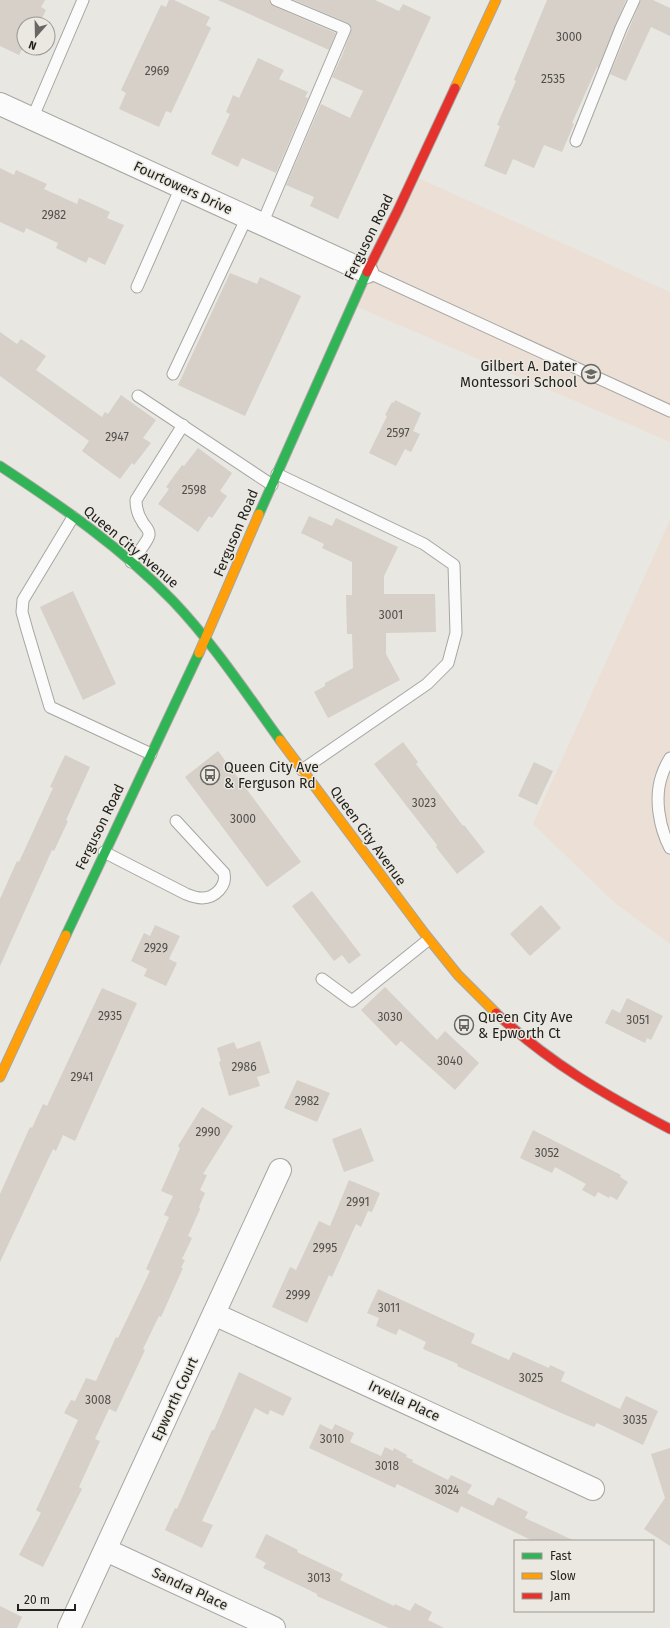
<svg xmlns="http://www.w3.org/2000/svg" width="670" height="1628" font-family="'Fira Sans',sans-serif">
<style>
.education{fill:#ecdfd6}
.building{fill:#d6d0c8}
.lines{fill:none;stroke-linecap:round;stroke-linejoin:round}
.lane-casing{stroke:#a6a6a2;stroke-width:13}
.street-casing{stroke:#a6a6a2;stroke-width:24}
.fast-casing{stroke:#a6a6a2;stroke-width:11}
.slow-casing{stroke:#a6a6a2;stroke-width:11}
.jam-casing{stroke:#a6a6a2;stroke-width:11}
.lane{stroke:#fcfbfb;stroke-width:11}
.street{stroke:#fcfbfb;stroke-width:22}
.fast{stroke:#30b455;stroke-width:9}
.slow{stroke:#ff9f0a;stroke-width:9}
.jam{stroke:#e5322d;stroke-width:9}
.labels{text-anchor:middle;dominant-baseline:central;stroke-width:3;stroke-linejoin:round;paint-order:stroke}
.number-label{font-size:12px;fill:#524f4b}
.street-label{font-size:14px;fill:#23221f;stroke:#eae8e0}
.poi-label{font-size:14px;fill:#23221f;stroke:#eae8e0;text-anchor:start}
</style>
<rect width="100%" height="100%" fill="#e8e7e2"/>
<g class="education">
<path d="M414,176L670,292V442L353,305Z"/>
<path d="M670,520V944L615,903L533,824Z"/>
</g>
<g class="building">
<path d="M0,0H45L41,7L46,10L39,24H24V45L19,55L0,46Z"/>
<path d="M169,0H174L210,17L206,25L211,28L171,113L166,111L159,127L119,109L126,93L121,90L161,5L166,7Z"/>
<path d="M218,0H269L270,4L273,6L336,33L329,50Z"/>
<path d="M294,0H375L399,11L403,4L431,17L338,219L310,206L314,197L286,185L321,104L350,118L363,91L332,77L342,56L352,28L348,23Z"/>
<path d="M547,0H626L598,68L597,67L572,123L574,124L562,152L544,145L534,168L513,159L506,175L484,166L500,126L497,125L516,81L514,80Z"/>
<path d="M641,0H653L670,8V36L651,27L626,81L610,74Z"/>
<path d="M258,58L284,70L279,79L308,92L305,97L308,98L276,173L242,158L238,167L211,154L230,114L226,112L233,95L239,98Z"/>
<path d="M0,168L14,175L16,170L47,184L44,189L77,204L79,198L110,212L107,218L124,225L105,265L89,257L86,263L56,248L58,243L26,228L24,233L0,222Z"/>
<path d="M230,273L257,284L260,277L301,296L245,416L178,385Z"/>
<path d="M0,332L17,344L21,339L46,356L36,370L102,417L105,412L108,414L121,395L156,420L143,438L151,443L134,465L132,463L120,479L82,451L89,441L0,376Z"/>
<path d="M395,400L421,413L413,431L420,434L411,452L405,449L396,466L369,453L387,416L385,415L392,402L394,403Z"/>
<path d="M198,448L232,473L220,491L227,496L212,518L209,516L198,532L158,504L169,489L166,487L182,465L184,466Z"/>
<path d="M309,516L332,526L336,518L398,547L384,576V594H435L436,632L386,633V654L400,680L328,718L314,692L325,686V683L353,668L352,634H347L346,595H352V562L322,548L324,544L301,533Z"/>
<path d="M73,591L116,684L83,700L40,607Z"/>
<path d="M403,742L418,762L416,764L463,826L464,825L485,852L457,874L436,847L437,845L374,764Z"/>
<path d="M218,751L301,862L267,887L185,777Z"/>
<path d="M65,755L90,767L66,820L68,821L54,851L52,850L0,966V899L17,861L19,862L53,788L50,787Z"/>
<path d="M534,762L553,771L537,805L518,796Z"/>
<path d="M312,891L361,955L349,964L342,955L334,961L292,906Z"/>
<path d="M541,905L561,928L530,956L510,934Z"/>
<path d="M155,925L180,936L169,959L177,963L166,986L144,976L147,969L131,961L144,933L150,936Z"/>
<path d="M385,987L437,1040L445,1031L479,1063L455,1090L401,1041L396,1046L361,1010Z"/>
<path d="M102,988L137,1003L75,1141L63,1135L56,1151L53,1149L0,1262V1194L30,1127L32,1128L43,1104L47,1106Z"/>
<path d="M627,998L663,1016L651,1040L647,1038L645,1043L605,1023L612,1009L620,1013Z"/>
<path d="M260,1041L270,1073L257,1077L260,1086L229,1096L219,1062L221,1061L217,1048L234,1042L237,1049Z"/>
<path d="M297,1080L330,1093L317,1122L284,1108Z"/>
<path d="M202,1107L233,1126L203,1174L207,1175L200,1190L205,1193L199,1207L200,1209L188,1236L192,1238L182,1259L185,1260L181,1268H183L161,1317L159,1316L143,1349L145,1350L116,1412L109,1409L95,1439L100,1441L79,1487L82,1489L43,1567L19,1555L41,1513L36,1510L78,1420L64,1413L71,1400L75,1401L86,1378L96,1381L116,1337L118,1338L150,1271L146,1269L169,1217L164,1215L173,1196L161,1191L180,1148L178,1146Z"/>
<path d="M361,1128L374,1161L344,1172L332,1139Z"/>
<path d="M533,1130L621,1175L620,1177L628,1182L617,1200L610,1196L609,1198L598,1192L595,1197L582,1190L586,1184L555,1167L552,1173L520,1158Z"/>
<path d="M349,1180L380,1193L372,1212L368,1211L361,1227L356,1224L332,1277L329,1275L307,1323L272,1307L290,1267L296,1270L319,1221L330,1226Z"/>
<path d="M378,1289L475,1334L471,1343L509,1360L513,1352L549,1368L550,1365L565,1372L561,1381L620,1409L626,1396L658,1411L643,1445L597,1423L594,1427L561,1413L457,1366L458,1364L423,1349L426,1342L399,1329L396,1335L376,1326L379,1318L367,1313Z"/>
<path d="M239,1372L292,1398L283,1416L270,1410L268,1415L255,1408L202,1521L213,1525L202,1548L165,1530L175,1508L177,1509L212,1430H214Z"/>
<path d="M320,1424L332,1430L335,1424L354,1433L350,1442L381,1456L385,1447L393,1451L394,1448L407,1455L406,1457L413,1460L412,1462L448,1480L451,1475L472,1485L467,1493L493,1506L498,1497L528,1512L525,1518L575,1541H533L461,1506L458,1513L397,1484L395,1488L309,1448Z"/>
<path d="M670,1448V1546L644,1529L665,1498L651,1454Z"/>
<path d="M266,1534L298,1550L297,1552L343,1574L340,1580L394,1606L395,1604L410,1611L415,1603L432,1612L428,1620L444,1628H389L317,1596V1594L309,1590L263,1568L266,1563L255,1557Z"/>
<path d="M0,1606L22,1617L17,1628H0Z"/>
</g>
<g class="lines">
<g class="lane-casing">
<g id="lane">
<path d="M32,119L83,0"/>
<path d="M576,141L621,28L634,0"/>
<path d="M262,224L345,29L276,0"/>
<path d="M367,272L670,411"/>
<path d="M137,287L181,187"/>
<path d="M173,374L247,217"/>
<path d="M138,396L272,485"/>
<path d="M277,474L424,544L454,565L456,633L448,663L427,684L302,770"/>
<path d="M73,517L23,600L22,612L27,630L50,707L151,754"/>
<path d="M131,562C135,556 148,542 149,535C150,529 144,526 142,521C138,515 136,507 136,500L183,425"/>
<path d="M670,758C667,763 664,769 662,775C654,797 659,827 670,848"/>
<path d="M104,852L186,894C191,896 197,898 202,898C215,898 227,886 224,873L176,821"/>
<path d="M322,979L352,1001L428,940"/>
</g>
</g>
<g class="street-casing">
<g id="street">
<path d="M0,104L367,272"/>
<path d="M214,1314L593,1489"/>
<path d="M106,1550L274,1628"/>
<path d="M69,1628L280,1170"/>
</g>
</g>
<g class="fast-casing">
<g id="fast">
<path d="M0,466C61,506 122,548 173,601C213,643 246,693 280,740"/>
<path d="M259,514L367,272"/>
<path d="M66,935L199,653"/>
</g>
</g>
<g class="slow-casing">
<g id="slow">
<path d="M455,88L496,0"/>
<path d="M199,653L259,514"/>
<path d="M280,740L425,934L458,975L496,1013"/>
<path d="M0,1077L66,935"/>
</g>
</g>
<g class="jam-casing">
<g id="jam">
<path d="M367,272L398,210L455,88"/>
<path d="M496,1013C548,1062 607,1096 670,1129"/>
</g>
</g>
<use href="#lane" class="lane"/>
<use href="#street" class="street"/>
<use href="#fast" class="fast"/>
<use href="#slow" class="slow"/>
<use href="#jam" class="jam"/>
</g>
<defs>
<g id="school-ring" transform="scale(1)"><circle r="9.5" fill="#eae8e0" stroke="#686763" stroke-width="1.5"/><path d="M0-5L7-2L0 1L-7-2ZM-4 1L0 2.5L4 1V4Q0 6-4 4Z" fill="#686763"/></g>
<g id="bus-ring" transform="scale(1)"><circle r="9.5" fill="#eae8e0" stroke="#686763" stroke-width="1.5"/><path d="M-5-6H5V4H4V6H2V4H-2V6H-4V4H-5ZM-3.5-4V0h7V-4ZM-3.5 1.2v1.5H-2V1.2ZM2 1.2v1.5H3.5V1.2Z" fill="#686763"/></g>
</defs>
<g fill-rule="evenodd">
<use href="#school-ring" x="591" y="374"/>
<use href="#bus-ring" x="210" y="775"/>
<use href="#bus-ring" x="464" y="1025"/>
</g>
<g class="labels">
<g class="number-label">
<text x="569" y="37">3000</text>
<text x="157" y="71">2969</text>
<text x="553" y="79">2535</text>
<text x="54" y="215">2982</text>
<text x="398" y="433">2597</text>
<text x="117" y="437">2947</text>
<text x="194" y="490">2598</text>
<text x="391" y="615">3001</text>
<text x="424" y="803">3023</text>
<text x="243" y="819">3000</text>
<text x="156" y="948">2929</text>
<text x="110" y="1016">2935</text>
<text x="390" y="1017">3030</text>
<text x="638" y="1020">3051</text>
<text x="450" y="1061">3040</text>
<text x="244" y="1067">2986</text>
<text x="82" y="1077">2941</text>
<text x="307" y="1101">2982</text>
<text x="208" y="1132">2990</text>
<text x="547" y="1153">3052</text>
<text x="358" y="1202">2991</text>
<text x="325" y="1248">2995</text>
<text x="298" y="1295">2999</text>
<text x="389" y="1308">3011</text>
<text x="531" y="1378">3025</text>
<text x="98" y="1400">3008</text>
<text x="635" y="1420">3035</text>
<text x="332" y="1439">3010</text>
<text x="387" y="1466">3018</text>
<text x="447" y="1490">3024</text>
<text x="319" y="1578">3013</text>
</g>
<g class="street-label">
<text transform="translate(183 188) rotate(25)">Fourtowers Drive</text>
<text transform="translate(369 237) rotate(-64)">Ferguson Road</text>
<text transform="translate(236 533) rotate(-67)">Ferguson Road</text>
<text transform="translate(131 547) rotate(40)">Queen City Avenue</text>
<text transform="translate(100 827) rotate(-64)">Ferguson Road</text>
<text transform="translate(368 836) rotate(54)">Queen City Avenue</text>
<text transform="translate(175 1399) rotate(-65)">Epworth Court</text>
<text transform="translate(404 1401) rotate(25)">Irvella Place</text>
<text transform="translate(190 1589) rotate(25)">Sandra Place</text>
</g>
<g class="poi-label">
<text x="577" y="366" text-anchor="end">Gilbert A. Dater<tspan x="577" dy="16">Montessori School</tspan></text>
<text x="224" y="767">Queen City Ave<tspan x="224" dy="16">&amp; Ferguson Rd</tspan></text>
<text x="478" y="1017">Queen City Ave<tspan x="478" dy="16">&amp; Epworth Ct</tspan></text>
</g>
</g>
<rect x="514" y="1540" width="140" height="72" fill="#eae8e0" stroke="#9a9993"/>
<rect x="522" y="1553" width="20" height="6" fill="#30b455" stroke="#9a9993"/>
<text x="550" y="1560" font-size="12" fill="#23221f">Fast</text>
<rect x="522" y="1573" width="20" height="6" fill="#ff9f0a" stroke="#9a9993"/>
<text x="550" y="1580" font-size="12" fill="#23221f">Slow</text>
<rect x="522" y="1593" width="20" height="6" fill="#e5322d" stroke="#9a9993"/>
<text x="550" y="1600" font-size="12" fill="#23221f">Jam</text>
<g transform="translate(36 36) rotate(200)"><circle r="19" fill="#eae8e0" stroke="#9a9993"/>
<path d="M0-3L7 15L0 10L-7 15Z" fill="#686763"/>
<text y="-6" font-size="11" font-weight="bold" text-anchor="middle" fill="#23221f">N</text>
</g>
<path d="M18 1604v6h57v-6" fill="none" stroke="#23221f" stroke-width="2"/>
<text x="24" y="1604" font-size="12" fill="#23221f" stroke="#eae8e0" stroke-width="3" paint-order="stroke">20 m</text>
</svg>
